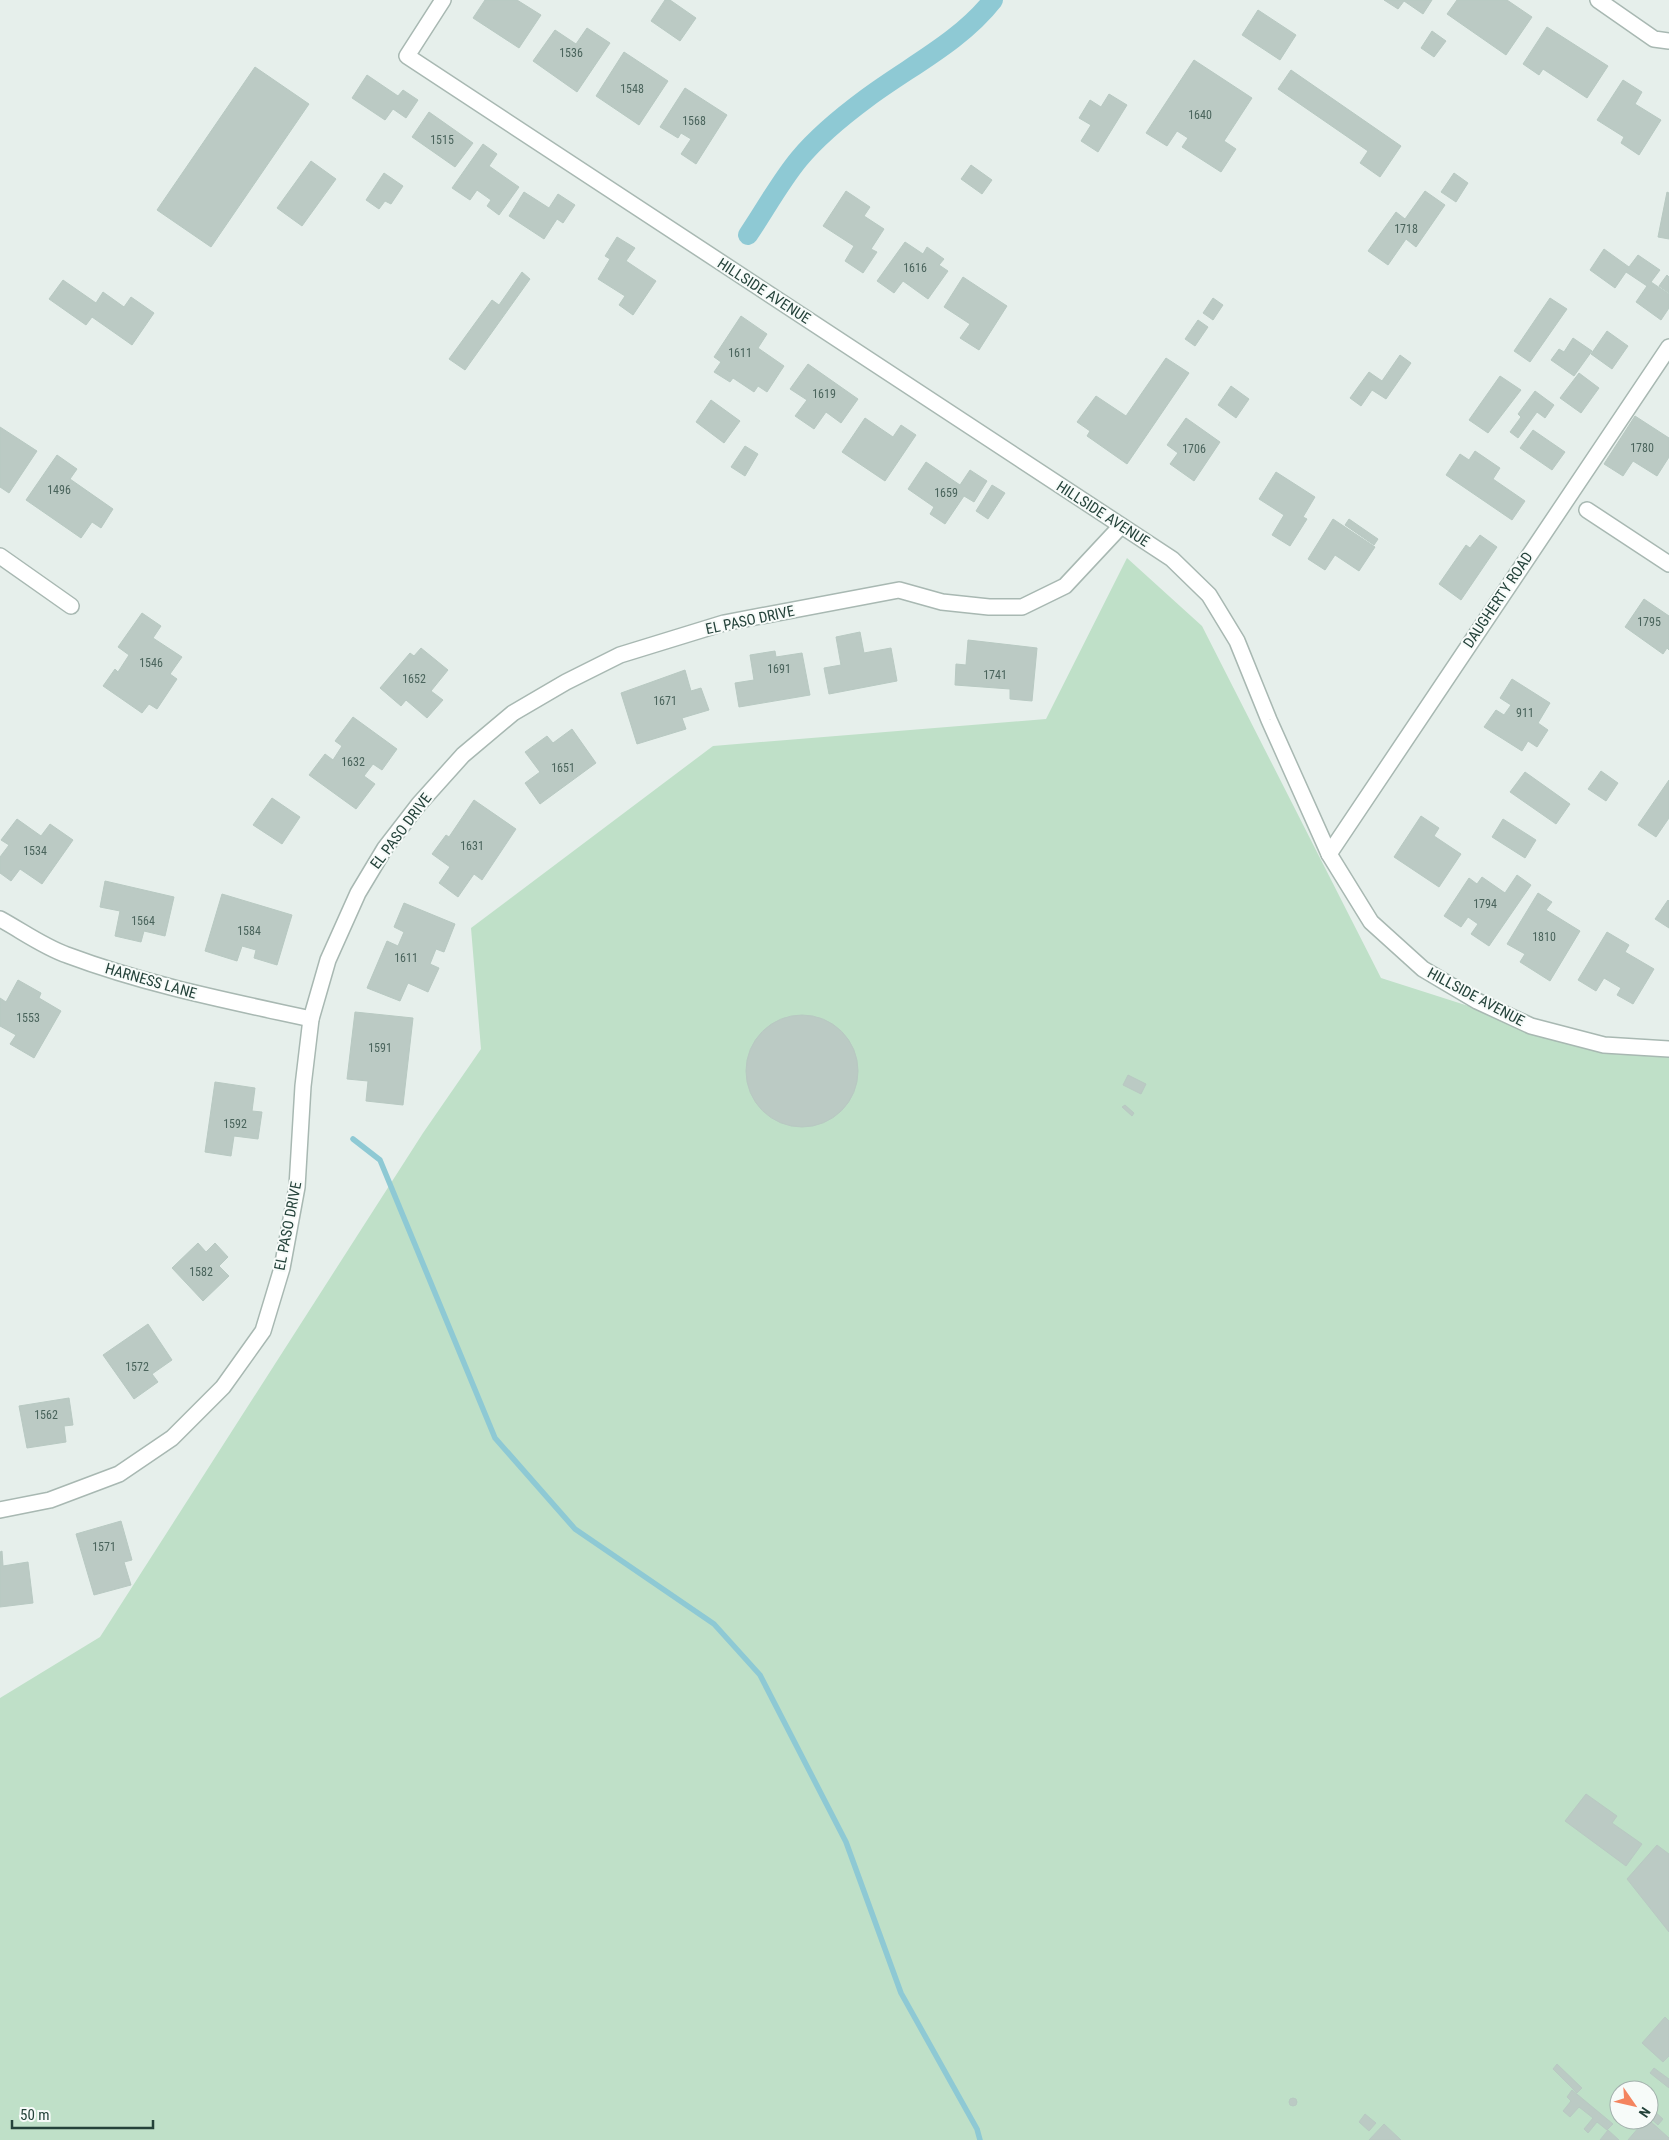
<svg xmlns="http://www.w3.org/2000/svg" width="1669" height="2140" font-family="'Roboto Condensed',sans-serif">
<style>
.green{fill:#bfe0c8;fill-rule:evenodd}
.lines{fill:none;stroke-linecap:round;stroke-linejoin:round}
.stream{stroke:#8ec9d4;stroke-width:5.5}
.canal{stroke:#8ec9d4;stroke-width:20}
.building{fill:#bbcac4;stroke:#b8c9c2}
.street-casing{stroke:#a8b8b2;stroke-width:18}
.street{stroke:#fff;stroke-width:15}
.labels{text-anchor:middle;dominant-baseline:central;stroke-width:4;stroke-linejoin:round;paint-order:stroke}
.number-label{font-size:12px;fill:#4a645c}
.street-label{font-size:15px;fill:#24423a;stroke:#f7fbf9}
</style>
<rect width="100%" height="100%" fill="#e6efeb"/>
<path class="green" d="M1127,558L1202,626L1381,978L1531,1026L1669,1049V2140H0V1698L100,1637L423,1133L481,1049L471,928L713,746L1046,719ZM1619,2090H1649V2120H1619Z"/>
<g class="lines">
<path class="stream" d="M353,1139L380,1160L495,1438L575,1529L714,1624L760,1675L846,1842L901,1993L977,2129L980,2140"/>
<path class="canal" d="M748,235C765,210 780,182 799,159C818,136 844,115 867,98C910,66 960,42 993,0"/>
</g>
<g class="building">
<path d="M485,0H517L541,15L519,48L473,18Z"/>
<path d="M665,0H670L696,18L680,41L651,21Z"/>
<path d="M1384,0H1432L1423,14L1404,1L1398,9Z"/>
<path d="M1457,0H1507L1532,17L1506,55L1447,14Z"/>
<path d="M1258,10L1296,35L1280,60L1242,35Z"/>
<path d="M1547,27L1608,66L1587,98L1543,69L1539,75L1523,64Z"/>
<path d="M587,28L610,43L577,92L533,61L555,30L576,44Z"/>
<path d="M1432,31L1446,41L1434,57L1421,48Z"/>
<path d="M624,52L668,81L639,125L596,96Z"/>
<path d="M1194,60L1252,98L1224,141L1236,149L1221,172L1182,147L1188,138L1177,131L1167,146L1146,133Z"/>
<path d="M255,67L309,104L211,247L157,210Z"/>
<path d="M1291,70L1401,146L1380,177L1360,163L1368,151L1278,89Z"/>
<path d="M367,75L398,96L403,90L418,100L406,118L393,109L385,120L352,98Z"/>
<path d="M1623,80L1642,92L1635,104L1661,120L1639,155L1621,143L1624,137L1597,120Z"/>
<path d="M685,88L727,115L696,164L681,154L691,139L681,133L678,138L660,127Z"/>
<path d="M1109,94L1127,105L1098,152L1081,141L1091,125L1079,118L1090,100L1101,107Z"/>
<path d="M429,112L473,143L455,167L412,137Z"/>
<path d="M483,144L497,154L489,166L519,187L499,215L487,206L491,200L477,190L470,200L452,188Z"/>
<path d="M311,161L336,179L302,226L277,208Z"/>
<path d="M971,165L992,180L982,194L961,179Z"/>
<path d="M384,173L403,186L391,204L385,201L379,209L366,200Z"/>
<path d="M1454,173L1468,183L1456,202L1441,192Z"/>
<path d="M846,191L870,207L864,216L884,229L871,249L877,252L863,273L845,261L854,246L823,226Z"/>
<path d="M1425,191L1445,205L1416,247L1406,239L1388,265L1368,251L1396,212L1405,219Z"/>
<path d="M524,192L549,208L558,194L575,205L563,223L557,219L544,239L509,216Z"/>
<path d="M1667,192L1669,193V239L1658,237Z"/>
<path d="M617,237L635,248L626,261L656,281L633,315L619,305L625,296L598,279L610,259L605,256Z"/>
<path d="M905,242L923,254L927,247L944,259L939,265L948,271L928,299L903,281L894,293L877,281Z"/>
<path d="M1604,249L1629,267L1638,255L1660,270L1651,282L1669,294V308L1661,320L1636,302L1647,286L1626,272L1615,288L1590,270Z"/>
<path d="M522,272L530,279L465,370L449,359L492,300L499,305Z"/>
<path d="M1667,275L1669,277V293L1659,286Z"/>
<path d="M963,277L1007,306L979,350L960,338L970,324L944,307Z"/>
<path d="M63,280L96,303L103,292L124,307L131,297L154,313L132,345L92,317L86,325L49,299Z"/>
<path d="M1213,298L1223,305L1213,320L1203,313Z"/>
<path d="M1550,298L1567,309L1530,362L1514,351Z"/>
<path d="M741,316L767,334L758,348L784,366L767,392L758,386L754,392L733,378L730,382L714,372L721,362L714,357Z"/>
<path d="M1198,320L1208,327L1195,346L1185,339Z"/>
<path d="M1607,331L1628,346L1612,369L1591,354Z"/>
<path d="M1573,338L1592,351L1574,376L1551,360L1559,349L1564,352Z"/>
<path d="M1400,355L1411,363L1386,399L1372,390L1361,406L1350,398L1369,372L1382,381Z"/>
<path d="M1166,358L1189,373L1127,464L1087,436L1090,431L1077,422L1096,396L1126,416Z"/>
<path d="M808,364L858,399L841,423L826,412L814,429L795,416L807,400L790,389Z"/>
<path d="M1579,373L1599,388L1581,413L1560,398Z"/>
<path d="M1500,376L1521,390L1488,433L1469,420Z"/>
<path d="M1231,386L1249,399L1236,418L1218,405Z"/>
<path d="M1535,391L1554,405L1545,418L1537,412L1518,438L1510,432L1521,417L1518,414Z"/>
<path d="M711,400L740,421L724,443L696,422Z"/>
<path d="M1635,416L1669,438V457L1657,476L1633,461L1623,476L1604,464Z"/>
<path d="M865,418L893,437L901,425L916,435L885,481L842,452Z"/>
<path d="M1186,418L1220,442L1194,481L1170,464L1178,453L1167,445Z"/>
<path d="M0,427L37,451L9,493L0,487Z"/>
<path d="M1533,430L1565,452L1552,470L1520,448Z"/>
<path d="M745,446L758,454L745,476L731,467Z"/>
<path d="M1475,451L1500,468L1493,479L1525,501L1512,520L1446,475L1460,454L1469,460Z"/>
<path d="M57,455L77,469L70,479L113,509L101,528L92,522L81,538L26,500Z"/>
<path d="M926,462L960,485L970,470L987,481L974,502L964,496L945,524L930,514L934,507L908,489Z"/>
<path d="M1276,472L1315,497L1303,517L1307,519L1290,546L1272,535L1284,515L1259,499Z"/>
<path d="M992,485L1005,493L988,519L976,511Z"/>
<path d="M1333,519L1375,547L1359,571L1335,555L1325,570L1308,559Z"/>
<path d="M1349,519L1378,539L1374,545L1345,525Z"/>
<path d="M1480,535L1497,547L1461,600L1439,584L1466,545L1470,548Z"/>
<path d="M1644,599L1669,616V650L1667,648L1663,654L1625,627Z"/>
<path d="M142,613L161,626L153,638L182,657L170,674L177,679L157,709L149,704L142,713L103,686L115,669L118,672L129,655L118,647Z"/>
<path d="M860,632L864,653L891,648L897,681L829,694L824,668L841,665L836,637Z"/>
<path d="M968,640L1037,648L1032,701L1010,699V689L955,685L956,664L966,665Z"/>
<path d="M421,648L448,670L431,691L443,700L427,718L406,700L401,706L380,688L410,653L414,656Z"/>
<path d="M775,651L776,657L802,653L810,695L739,707L735,683L754,680L750,655Z"/>
<path d="M685,670L691,691L701,688L709,710L682,718L686,729L637,744L621,693Z"/>
<path d="M1512,679L1550,703L1538,723L1548,730L1537,747L1528,741L1522,751L1484,727L1496,710L1504,715L1511,705L1500,698Z"/>
<path d="M353,717L397,749L382,770L373,764L364,776L375,784L356,809L309,775L325,754L333,760L342,746L335,741Z"/>
<path d="M572,729L596,763L540,804L525,783L540,772L525,752L547,736L553,743Z"/>
<path d="M1601,771L1618,783L1606,801L1588,789Z"/>
<path d="M1525,772L1570,804L1556,824L1510,792Z"/>
<path d="M1669,780V818L1656,837L1638,825Z"/>
<path d="M272,798L300,817L282,844L253,825Z"/>
<path d="M474,800L516,829L482,880L474,874L458,897L439,883L450,867L432,854L446,835L449,837Z"/>
<path d="M1421,816L1439,828L1434,836L1461,854L1439,887L1394,857Z"/>
<path d="M17,819L41,836L50,824L73,840L42,884L20,869L11,881L0,873V857L9,845L1,840Z"/>
<path d="M1503,819L1536,840L1525,858L1492,837Z"/>
<path d="M1517,875L1531,885L1489,946L1471,934L1478,924L1468,917L1461,927L1444,916L1469,878L1477,884L1482,877L1505,893Z"/>
<path d="M105,881L174,897L165,936L144,931L141,942L115,936L120,911L100,907Z"/>
<path d="M1538,893L1552,902L1546,910L1580,931L1550,981L1520,962L1525,954L1507,944Z"/>
<path d="M222,894L292,915L277,965L254,958L256,950L242,946L237,961L205,951Z"/>
<path d="M1668,900L1669,901V928L1655,919Z"/>
<path d="M404,903L455,924L444,952L436,949L430,964L439,968L428,992L408,983L400,1001L367,988L387,941L398,946L404,932L394,927Z"/>
<path d="M1607,932L1629,945L1625,952L1654,969L1633,1004L1617,995L1621,988L1604,978L1596,991L1578,980Z"/>
<path d="M18,980L41,993L39,998L61,1011L34,1058L10,1044L16,1035L0,1026V998L6,1002Z"/>
<path d="M355,1012L413,1018L403,1105L366,1101L368,1081L347,1079Z"/>
<circle cx="802" cy="1071" r="56"/>
<path d="M1128,1075L1146,1084L1141,1094L1123,1085Z"/>
<path d="M215,1082L255,1088L252,1111L262,1112L258,1139L234,1136L231,1156L205,1152Z"/>
<path d="M1125,1105L1134,1113L1132,1116L1122,1107Z"/>
<path d="M198,1243L206,1252L215,1243L228,1257L219,1266L229,1276L203,1301L172,1268Z"/>
<path d="M148,1324L172,1360L152,1374L158,1382L134,1399L103,1355Z"/>
<path d="M69,1398L73,1425L64,1426L66,1442L27,1448L19,1406Z"/>
<path d="M121,1521L132,1560L124,1562L131,1585L94,1595L76,1534Z"/>
<path d="M2,1551L3,1566L28,1562L33,1603L0,1607V1552Z"/>
<path d="M1586,1794L1617,1816L1612,1823L1642,1844L1626,1866L1565,1821Z"/>
<path d="M1657,1845L1669,1854V1932L1627,1879Z"/>
<path d="M1665,2017L1669,2021V2056L1663,2062L1642,2043Z"/>
<path d="M1557,2064L1582,2088L1577,2093L1553,2069Z"/>
<path d="M1654,2068L1669,2079V2088L1650,2073Z"/>
<path d="M1572,2090L1613,2124L1607,2130L1597,2122L1588,2133L1584,2129L1593,2118L1579,2107L1570,2117L1563,2111L1571,2101L1567,2097Z"/>
<circle cx="1293" cy="2102" r="4"/>
<path d="M1653,2110L1663,2119L1658,2125L1649,2117Z"/>
<path d="M1365,2114L1376,2123L1369,2131L1359,2122Z"/>
<path d="M1645,2120H1649L1669,2138V2140H1628Z"/>
<path d="M1384,2124L1401,2140H1369Z"/>
<path d="M1608,2130L1619,2140H1600Z"/>
</g>
<g class="lines">
<g class="street-casing">
<g id="street">
<path d="M443,0L407,56L1172,559L1209,595L1237,641L1269,720L1329,854L1371,922L1423,969L1477,1001L1531,1026L1604,1045L1669,1049"/>
<path d="M1598,0L1654,39L1669,41"/>
<path d="M1587,510L1669,564"/>
<path d="M0,556L71,606"/>
<path d="M1329,854L1669,347"/>
<path d="M0,919C22,931 44,947 67,955C147,985 229,1001 311,1019"/>
<path d="M0,1510L50,1500L119,1474L172,1438L223,1387L263,1331L282,1268L297,1187L303,1086L311,1019L328,960L358,893L385,848L419,804L463,755L513,713L566,682L620,655L724,623L899,590L942,602L989,607H1022L1065,586L1121,526"/>
</g>
</g>
<use href="#street" class="street"/>
</g>
<g class="labels">
<g class="number-label">
<text x="571" y="53">1536</text>
<text x="632" y="89">1548</text>
<text x="1200" y="115">1640</text>
<text x="694" y="121">1568</text>
<text x="442" y="140">1515</text>
<text x="1406" y="229">1718</text>
<text x="915" y="268">1616</text>
<text x="740" y="353">1611</text>
<text x="824" y="394">1619</text>
<text x="1642" y="448">1780</text>
<text x="1194" y="449">1706</text>
<text x="59" y="490">1496</text>
<text x="946" y="493">1659</text>
<text x="1649" y="622">1795</text>
<text x="151" y="663">1546</text>
<text x="779" y="669">1691</text>
<text x="995" y="675">1741</text>
<text x="414" y="679">1652</text>
<text x="665" y="701">1671</text>
<text x="1525" y="713">911</text>
<text x="353" y="762">1632</text>
<text x="563" y="768">1651</text>
<text x="472" y="846">1631</text>
<text x="35" y="851">1534</text>
<text x="1485" y="904">1794</text>
<text x="143" y="921">1564</text>
<text x="249" y="931">1584</text>
<text x="1544" y="937">1810</text>
<text x="406" y="958">1611</text>
<text x="28" y="1018">1553</text>
<text x="380" y="1048">1591</text>
<text x="235" y="1124">1592</text>
<text x="201" y="1272">1582</text>
<text x="137" y="1367">1572</text>
<text x="46" y="1415">1562</text>
<text x="104" y="1547">1571</text>
</g>
<g class="street-label">
<text transform="translate(764 291) rotate(33)">HILLSIDE AVENUE</text>
<text transform="translate(1103 514) rotate(33)">HILLSIDE AVENUE</text>
<text transform="translate(1498 600) rotate(-56)">DAUGHERTY ROAD</text>
<text transform="translate(750 620) rotate(-12)">EL PASO DRIVE</text>
<text transform="translate(401 831) rotate(-53)">EL PASO DRIVE</text>
<text transform="translate(151 981) rotate(16)">HARNESS LANE</text>
<text transform="translate(1476 997) rotate(28)">HILLSIDE AVENUE</text>
<text transform="translate(288 1226) rotate(-79)">EL PASO DRIVE</text>
</g>
</g>
<g transform="translate(1634 2105) rotate(124)"><circle r="24" fill="#f7fbf9" stroke="#a3b1ad"/>
<path d="M0-4L9 19L0 12L-9 19Z" fill="#f4845f"/>
<text y="-8" font-size="14" font-weight="bold" text-anchor="middle" fill="#24423a">N</text>
</g>
<path d="M12 2120v8h141v-8" fill="none" stroke="#24423a" stroke-width="2.5"/>
<text x="20" y="2120" font-size="15" fill="#24423a" stroke="#f7fbf9" stroke-width="4" paint-order="stroke">50 m</text>
</svg>
